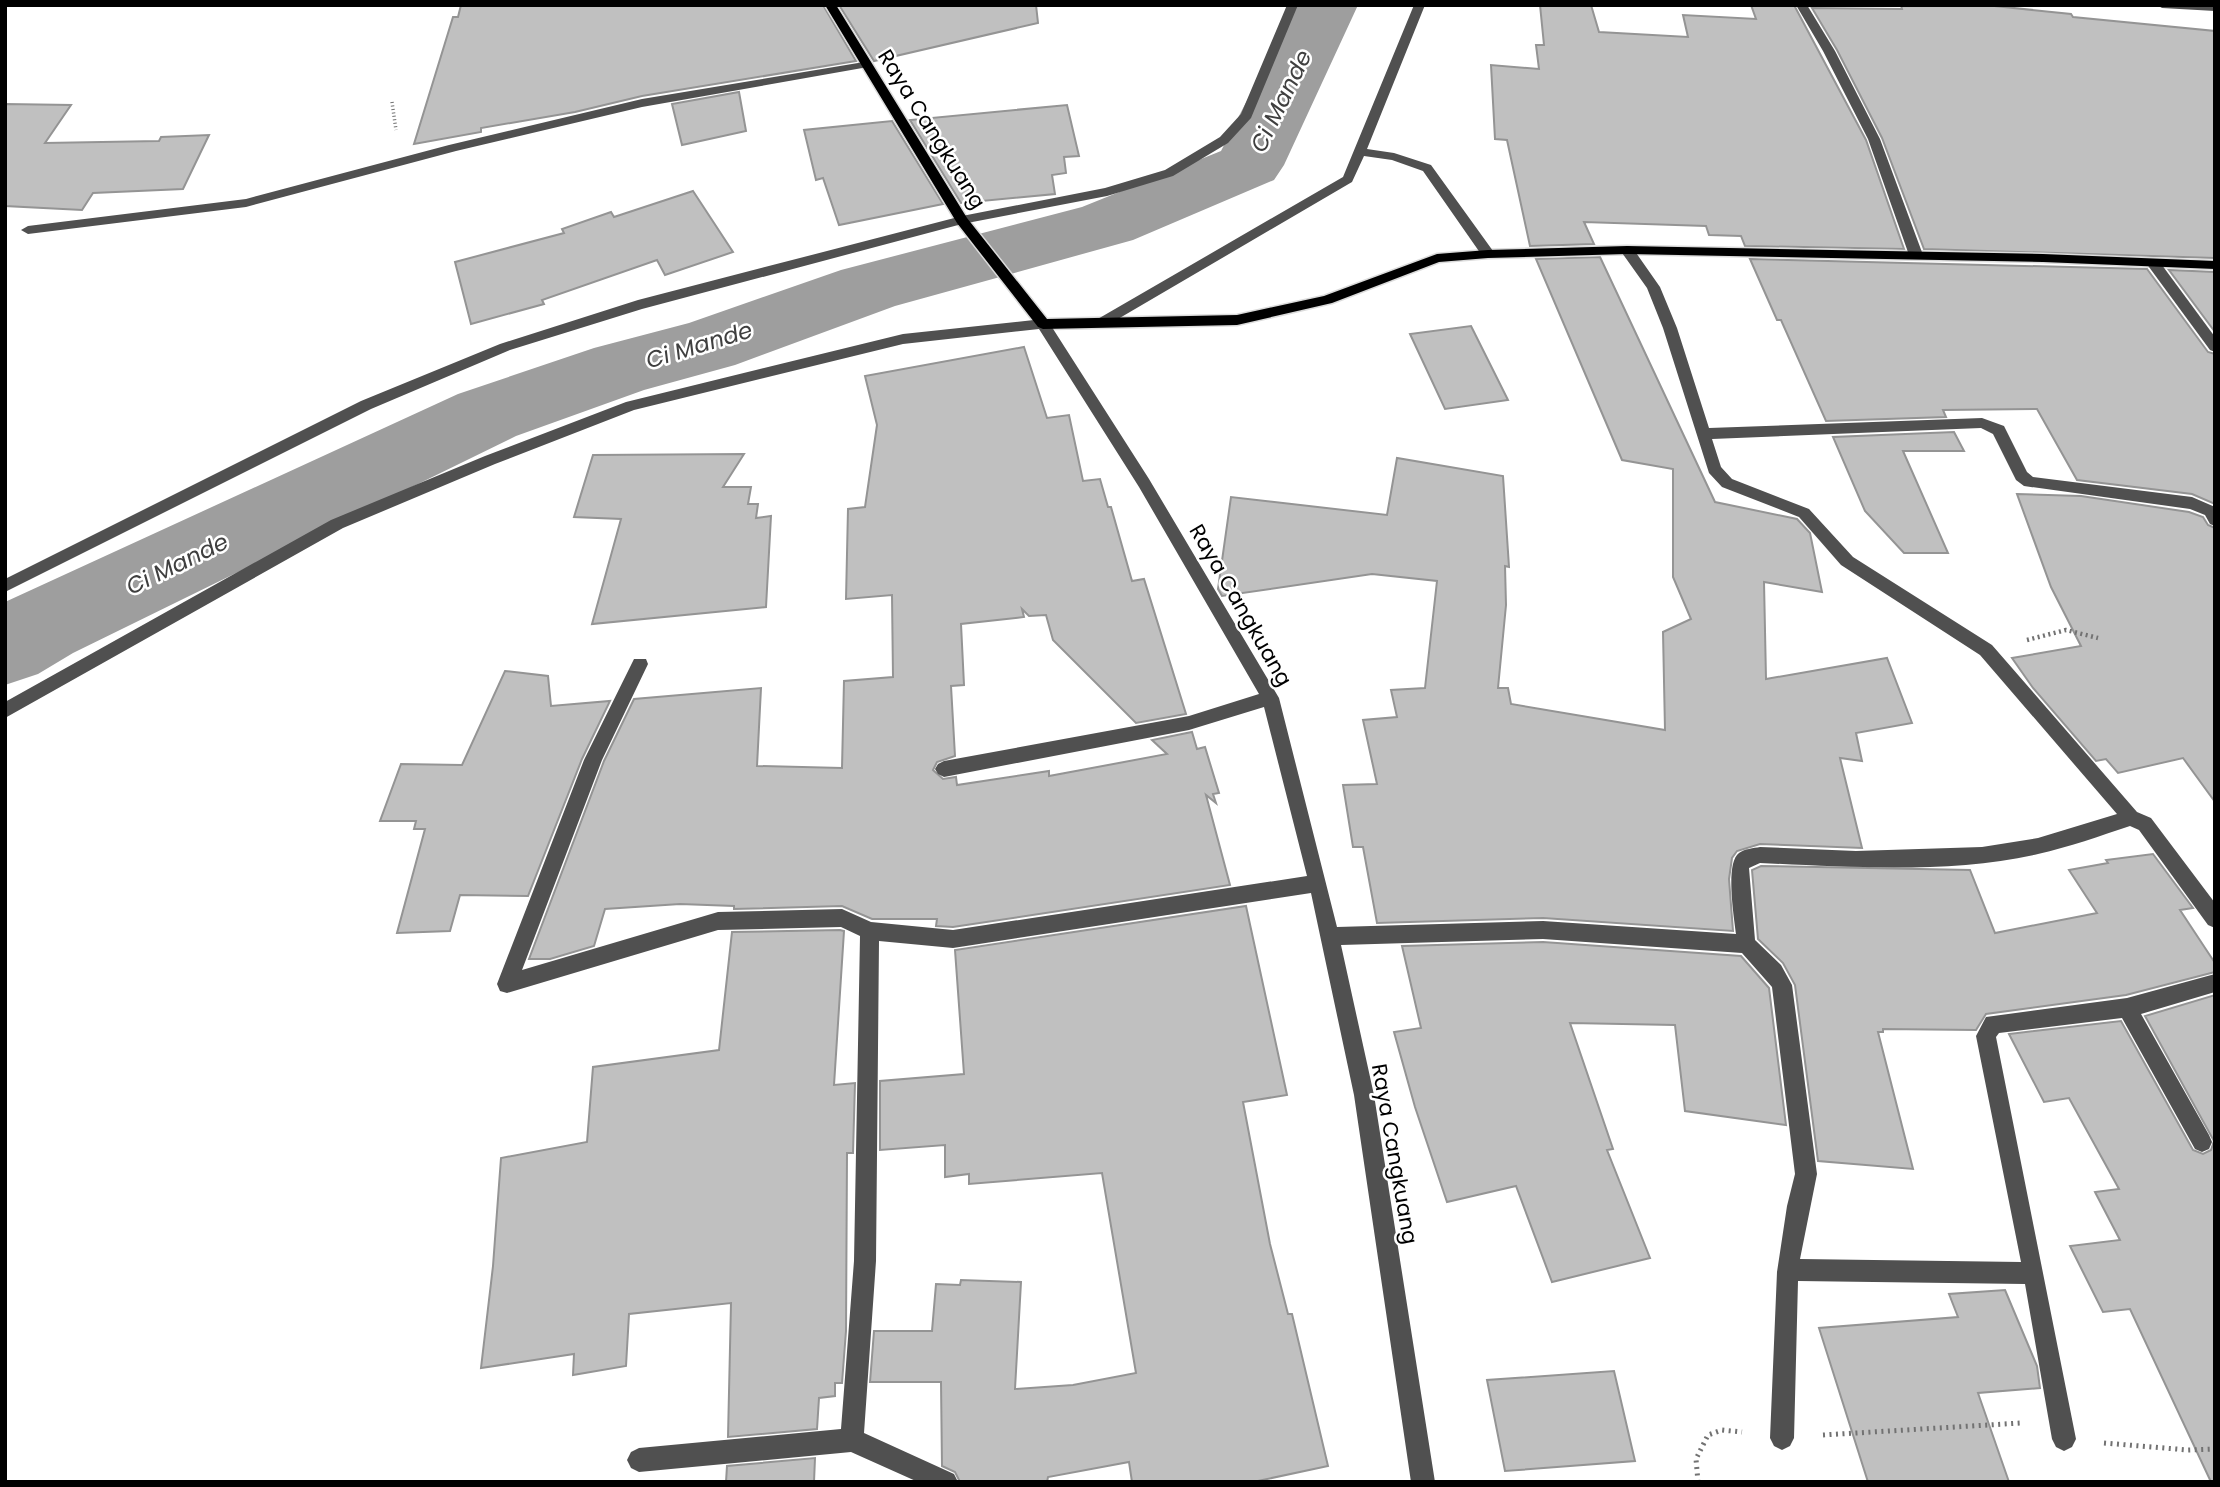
<svg xmlns="http://www.w3.org/2000/svg" width="2220" height="1487" font-family="Poppins,sans-serif">
<style>
.lines{fill:none;stroke-linecap:round;stroke-linejoin:round}
.river{fill:#9e9e9e;fill-rule:evenodd}
.building{fill:#c0c0c0;stroke:#949494;stroke-width:2}
.major-casing{stroke:#dbdbdb;stroke-width:3}
.path-far2{stroke:#727272;stroke-width:3.5;stroke-dasharray:1 2.5;stroke-linecap:butt}
.path-far1{stroke:#727272;stroke-width:4.5;stroke-dasharray:2 3.5;stroke-linecap:butt}
.path{stroke:#727272;stroke-width:5;stroke-dasharray:2 4.5;stroke-linecap:butt}
.minor{fill:#505050;fill-rule:evenodd}
.major{fill:#000;fill-rule:evenodd}
.labels{text-anchor:middle;dominant-baseline:central;stroke-width:5;stroke-linejoin:round;paint-order:stroke}
.street-label{font-size:21px;fill:#000;stroke:#fff}
.water-label{font-size:23px;font-style:italic;fill:#3f3f3f;stroke:#fff}
</style>
<rect width="100%" height="100%" fill="#fff"/>
<g class="lines">
<path class="river" d="M1296,5H1358L1284,165L1274,180L1133,240L895,306L735,365L644,390L516,436L73,653L38,674L5,685V602L458,394L594,348L689,323L841,270L1082,207L1221,151Z"/>
</g>
<g class="building">
<path d="M461,5H823L856,61L642,96L575,112L481,128V132L414,144L453,17H458Z"/>
<path d="M839,5H1036L1038,23L874,61Z"/>
<path d="M1540,5H1591L1599,32L1688,37L1683,15L1756,19L1751,5H1794L1866,140L1904,249L1745,246L1741,236L1709,235L1706,226L1584,222L1594,244L1530,246L1507,140L1495,139L1491,65L1539,69L1536,45H1544Z"/>
<path d="M1901,5H1985L2071,14L2073,17L2215,31V258L1924,249L1882,138L1837,50L1812,8L1902,9Z"/>
<path d="M739,92L746,131L682,145L672,104Z"/>
<path d="M5,104L71,105L45,143L159,141L161,137L209,135L183,189L93,193L82,210L5,206Z"/>
<path d="M1067,105L1079,156L1064,157L1066,173L1052,175L1055,194L961,203L910,120Z"/>
<path d="M892,121L943,204L839,225L823,178L816,180L804,130Z"/>
<path d="M693,191L733,252L665,275L657,260L542,300L544,304L471,324L455,262L564,233L562,229L611,212L614,217Z"/>
<path d="M1600,257L1715,502L1797,519L1810,533L1822,592L1764,582L1766,679L1887,658L1912,723L1856,733L1862,761L1840,758L1862,848L1760,844L1737,851L1732,858L1729,879L1733,931L1543,918L1377,923L1363,847H1353L1343,785L1377,784L1363,720L1397,717L1391,690L1425,688L1437,581L1372,574L1222,596L1218,589L1231,497L1387,515L1397,458L1503,476L1509,567L1505,566L1506,605L1498,688H1508L1511,704L1665,730L1663,632L1691,619L1673,577V469L1622,460L1536,259Z"/>
<path d="M1750,259L2147,269L2208,352L2215,354V504L2192,494L2077,480L2037,409L1943,410L1946,417L1826,421L1781,320H1777Z"/>
<path d="M2169,270L2215,272V332Z"/>
<path d="M1471,326L1508,400L1445,409L1410,334Z"/>
<path d="M1024,347L1047,418L1069,415L1083,481L1100,479L1108,507H1111L1132,581L1144,579L1186,714L1136,723L1053,640L1046,615L1029,616L1022,609L1024,617L961,624L964,685L951,686L955,756L937,762L933,770L943,779L956,777L957,785L1049,771V776L1167,754L1152,740L1192,732L1197,749L1205,747L1219,793L1213,794L1216,803L1206,795L1230,885L953,927L936,926L937,919H872L842,906L734,909V906L680,904L605,909L594,946L550,959H529L604,761L634,699L761,688L757,766L842,768L844,681L893,677L892,595L846,599L848,509L865,507L877,425L865,376Z"/>
<path d="M1954,432L1964,451H1903L1948,553H1904L1865,511L1833,437Z"/>
<path d="M744,454L723,487H751L748,504H758L756,518L771,516L766,607L592,624L621,519L574,517L593,455Z"/>
<path d="M2017,494L2081,496L2189,512L2203,517L2208,525L2215,528V802L2183,758L2118,773L2106,759L2096,761L2033,688L2012,658L2081,646L2051,587Z"/>
<path d="M505,671L548,676L551,706L610,701L582,759L528,896L460,895L450,931L397,933L425,829H414L416,821H380L401,764L462,765Z"/>
<path d="M2153,854L2193,908L2180,910L2215,963V972L2126,995L1986,1014L1976,1030L1883,1029V1032H1878L1913,1169L1818,1161L1795,985L1783,963L1758,939L1752,870L1761,866L1970,870L1995,933L2097,913L2069,870L2108,863L2106,860Z"/>
<path d="M1246,906L1287,1095L1243,1102L1270,1244L1288,1314H1292L1328,1466L1253,1482H1132L1129,1462L1048,1477L1047,1482H960L955,1472L942,1466L941,1382H870L874,1331H932L936,1284L960,1285L961,1280L1021,1282L1015,1389L1073,1385L1136,1373L1102,1173L969,1184V1174L945,1177V1145L880,1150V1081L964,1074L955,950Z"/>
<path d="M840,930L844,931L834,1085L855,1083L853,1153H847L846,1331L842,1383H835V1396L819,1398L817,1429L728,1437L731,1303L629,1314L626,1366L573,1375L574,1354L481,1368L493,1266L501,1158L587,1142L593,1067L719,1050L732,932Z"/>
<path d="M1543,942L1741,956L1769,988L1786,1125L1685,1111L1675,1025L1570,1023L1613,1149L1607,1150L1650,1258L1552,1282L1516,1186L1447,1202L1415,1107L1394,1032L1421,1028L1402,946Z"/>
<path d="M2215,995V1482H2211L2130,1309L2103,1312L2070,1246L2120,1240L2095,1192L2119,1189L2069,1098L2044,1102L2009,1034L2121,1021L2193,1150L2203,1154L2211,1150L2214,1141L2145,1016Z"/>
<path d="M2005,1290L2037,1366L2040,1388L1978,1393L2009,1482H1868L1819,1328L1958,1317L1949,1294Z"/>
<path d="M1614,1371L1635,1461L1505,1471L1487,1380Z"/>
<path d="M815,1458L814,1482H726L727,1466Z"/>
</g>
<g class="lines">
<g class="major-casing">
<path id="major" d="M825,5H836L967,218L1047,319L1237,315L1324,296L1437,254L1488,250L1627,246L2043,254L2215,261V269L2043,262L1627,254L1488,258L1439,262L1332,303L1237,325L1043,329L1038,327L957,223Z"/>
</g>
<path class="path-far2" d="M392,102L396,130"/>
<path class="path-far1" d="M2027,640L2066,630L2098,638"/>
<g class="path">
<path d="M1823,1435L2021,1423"/>
<path d="M2104,1443L2188,1450L2215,1449"/>
<path d="M1698,1482L1696,1459L1708,1435L1722,1430L1742,1432"/>
</g>
<g class="minor">
<path d="M1287,5H1298L1251,118L1228,143L1173,176L1107,196L962,224L642,309L510,350L371,409L5,592V579L361,401L500,344L638,300L962,216L1105,188L1165,170L1220,137L1241,114Z"/>
<path d="M1414,5H1425L1367,149L1394,153L1431,165L1493,251V257H1483L1423,171L1392,160L1364,156L1352,182L1106,326H1096V320L1343,177Z"/>
<path d="M1796,5H1807L1835,51L1880,139L1923,255L1921,258H1911L1909,255L1868,139L1823,51Z"/>
<path d="M2157,5H2215V11L2162,8Z"/>
<path d="M864,62L868,63V67L642,107L456,151L246,207L28,234L21,230L28,226L246,199L449,145L642,99Z"/>
<path d="M1627,246L1632,247L1660,287L1677,328L1709,428L1982,418L2004,426L2027,472L2033,477L2192,497L2215,507V526L2210,524L2205,515L2190,509L2024,486L2016,480L1993,434L1981,428L1712,439L1721,467L1732,479L1809,509L1853,557L1992,645L2137,812L2151,818L2215,903V928L2208,925L2139,830L2130,826C2100,836 2069,847 2038,854C1953,874 1847,867 1760,863L1749,868L1755,940L1781,965L1792,985L1817,1174L1800,1259L2021,1262L1976,1036L1986,1017L2127,998L2215,974V992L2141,1014L2209,1135L2212,1142L2209,1149L2202,1152L2195,1149L2122,1018L1999,1033L1996,1037L2076,1439L2072,1447L2064,1451L2056,1447L2052,1439L2025,1284L1798,1281L1794,1438L1790,1446L1782,1450L1774,1446L1770,1438L1777,1272L1787,1206L1795,1174L1772,987L1742,953L1543,939L1341,945L1374,1095L1435,1482H1411L1354,1095L1311,893L953,948L879,941L876,1261L864,1433L954,1474L958,1482H918L851,1452L639,1472L631,1468L627,1460L631,1452L639,1448L841,1429L854,1261L860,936L841,927L718,930L507,993L500,991L497,984L584,760L634,659H646L648,664L602,760L522,970L718,912L842,909L871,922L953,930L1307,876L1264,707L1189,730L944,777L938,774L935,769L938,764L944,761L1189,716L1259,694L1139,487L1039,329L903,344L634,410L495,464L343,528L5,718V702L331,520L485,456L626,402L903,334L1043,319L1048,321L1149,479L1279,698L1337,927L1543,921L1736,934C1734,917 1725,863 1739,853C1744,849 1754,848 1760,847L1856,851L1982,847L2038,838L2117,814L1980,655L1841,565L1799,517L1722,487L1709,473L1663,328L1647,288L1620,250Z"/>
<path d="M2154,260L2159,261L2215,337V352L2210,350L2149,267L2147,264Z"/>
</g>
<use href="#major" class="major"/>
</g>
<g class="labels">
<g class="street-label">
<text transform="translate(932 129) rotate(58)">Raya Cangkuang</text>
<text transform="translate(1241 605) rotate(60)">Raya Cangkuang</text>
<text transform="translate(1395 1154) rotate(80)">Raya Cangkuang</text>
</g>
<g class="water-label">
<text transform="translate(1281 101) rotate(-64)">Ci Mande</text>
<text transform="translate(699 345) rotate(-17)">Ci Mande</text>
<text transform="translate(177 564) rotate(-26)">Ci Mande</text>
</g>
</g>
<rect width="2220" height="1487" fill="none" stroke="#000000" stroke-width="14"/>
</svg>
